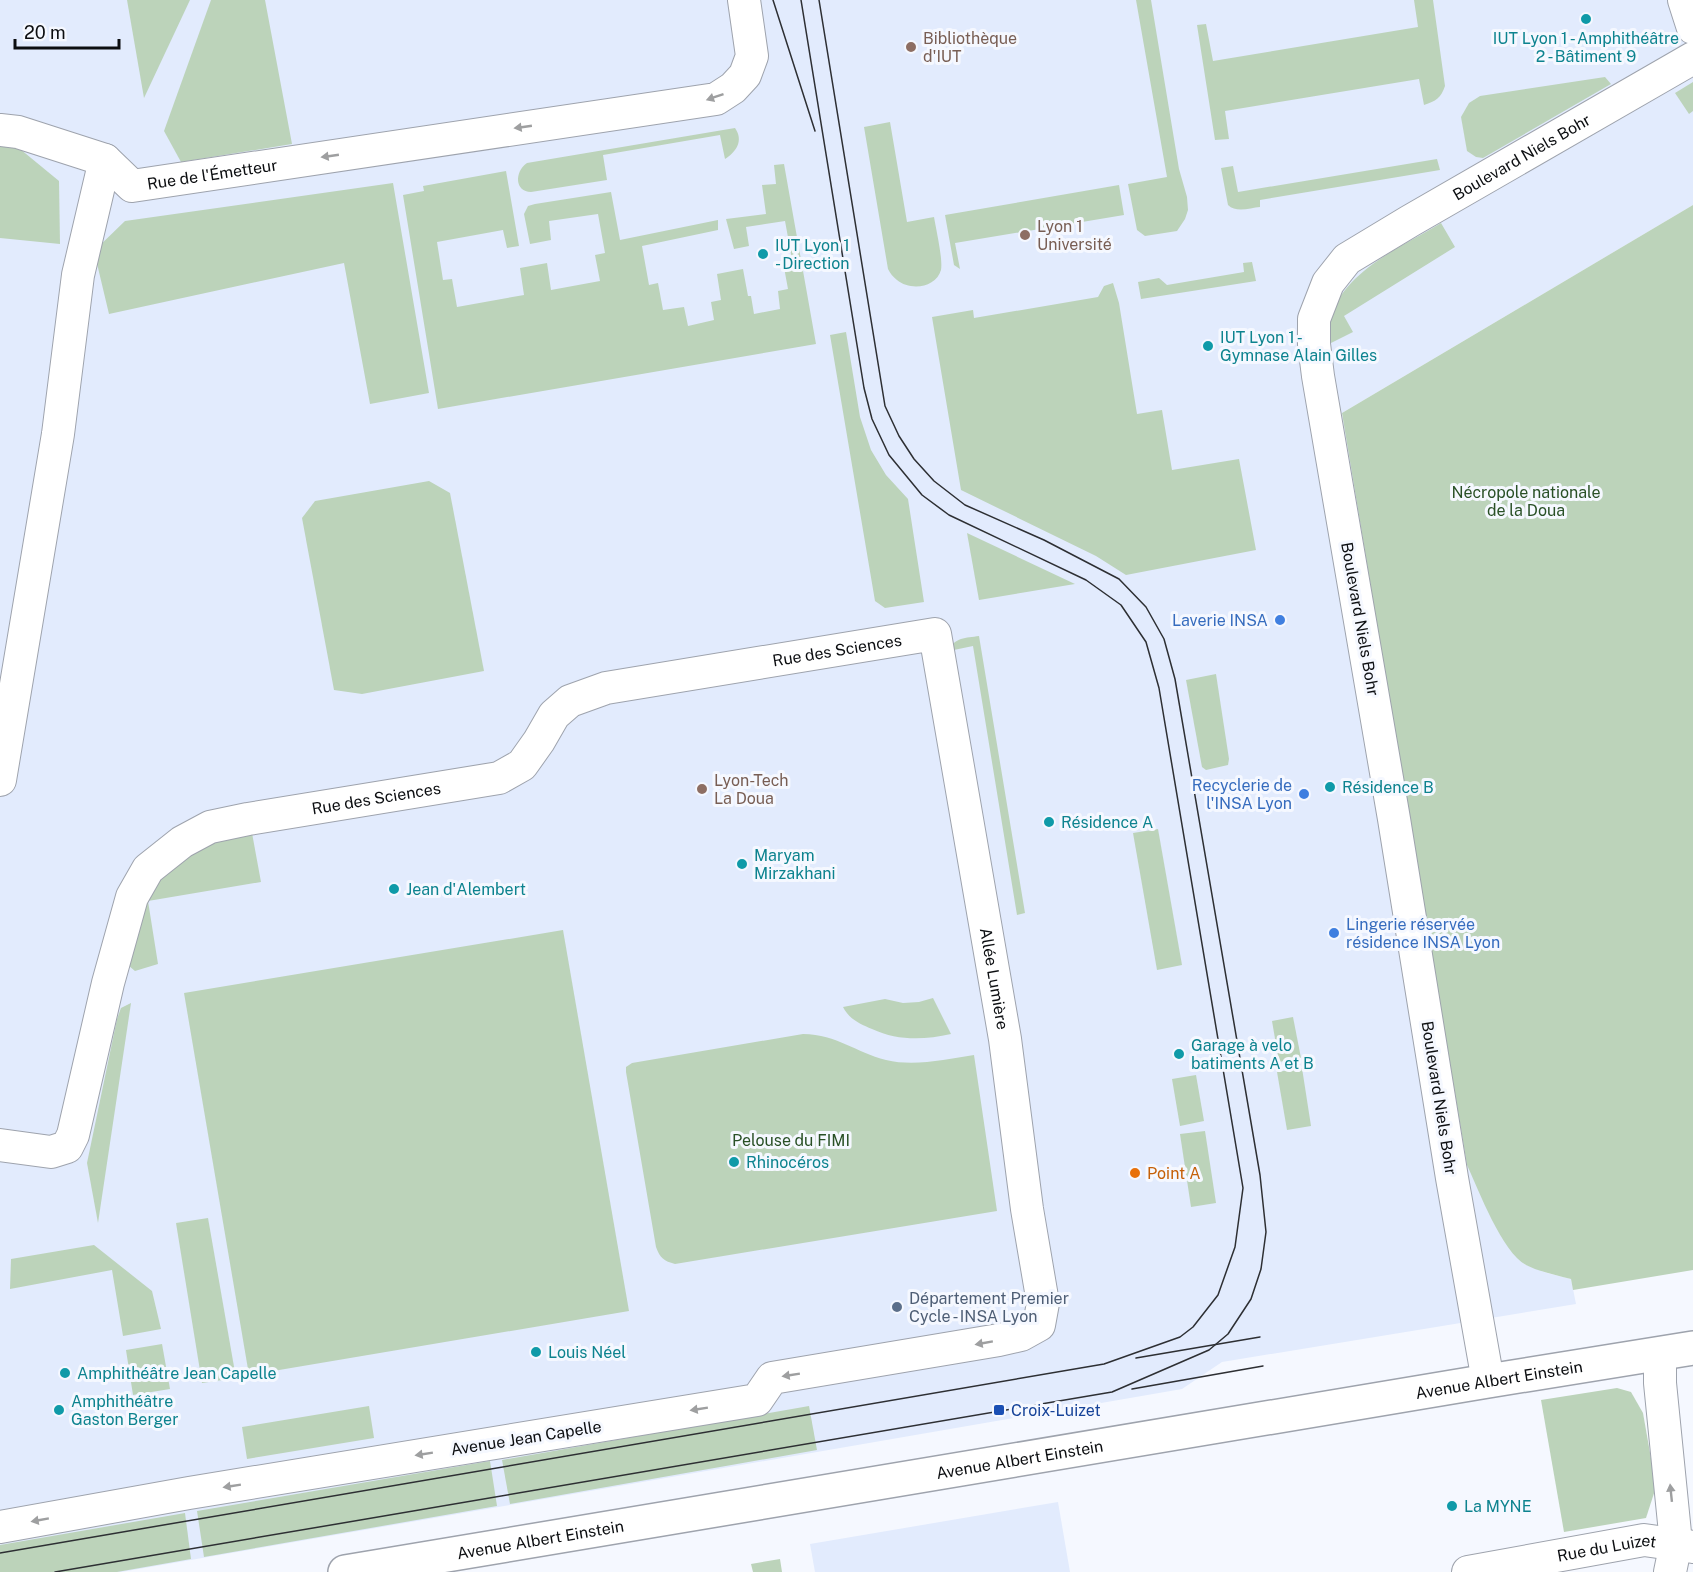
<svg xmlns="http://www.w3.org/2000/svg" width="1693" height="1572" font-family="'Public Sans',sans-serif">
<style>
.built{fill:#e2ebfd}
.green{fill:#bcd3ba}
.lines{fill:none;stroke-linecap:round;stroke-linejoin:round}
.minor-casing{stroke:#9ea3ad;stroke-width:34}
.tertiary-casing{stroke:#9ea3ad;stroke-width:36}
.minor{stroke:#fff;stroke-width:32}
.tertiary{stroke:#fff;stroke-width:33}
.tram{stroke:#2d2f33;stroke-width:1.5}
.oneway{fill:#9e9fa0}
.culture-dot{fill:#0f9aa8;stroke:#f5f8ff;stroke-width:2}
.education-dot{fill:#8d6e63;stroke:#f5f8ff;stroke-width:2}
.shop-dot{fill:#3f7fe0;stroke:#f5f8ff;stroke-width:2}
.food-dot{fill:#e8710a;stroke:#f5f8ff;stroke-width:2}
.service-dot{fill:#5c6f8a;stroke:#f5f8ff;stroke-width:2}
.transit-dot{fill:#1a4fb4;stroke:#f5f8ff;stroke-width:2}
.labels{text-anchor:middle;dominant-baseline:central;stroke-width:6;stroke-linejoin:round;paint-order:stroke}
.education-label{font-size:16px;fill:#785e54;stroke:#f5f8ff;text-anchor:start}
.culture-label{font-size:16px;fill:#0d838f;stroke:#f5f8ff;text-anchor:start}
.street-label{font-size:16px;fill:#0c0e11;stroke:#f5f8ff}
.park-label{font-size:16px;fill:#295026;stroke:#f5f8ff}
.shop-label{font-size:16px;fill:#366cbe;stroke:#f5f8ff;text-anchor:end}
.food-label{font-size:16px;fill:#c56008;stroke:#f5f8ff;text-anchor:start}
.service-label{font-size:16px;fill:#4e5e75;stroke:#f5f8ff;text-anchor:start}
.transit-label{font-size:16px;fill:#164399;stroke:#f5f8ff;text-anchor:start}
</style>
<rect width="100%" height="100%" fill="#f5f8ff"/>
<g class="built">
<path d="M0,0H1693V205L1342,413L1524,1264L1547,1273L1571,1279L1576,1304L1222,1362L1182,1389L121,1572H0Z"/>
<path d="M1058,1502L1070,1572H815L810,1544Z"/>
</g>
<g class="green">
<path d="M127,0H190L144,98Z"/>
<path d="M211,0H265L292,144L181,162L164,131Z"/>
<path d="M1136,0H1151L1179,169L1187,197L1188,210L1185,219L1177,231L1145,236L1137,230L1128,184L1167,177Z"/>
<path d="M1414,0H1433L1445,86C1441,98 1436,101 1424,105L1419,79L1225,111L1229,139L1215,140L1197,25L1206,24L1213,61L1418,27Z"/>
<path d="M1605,77L1611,84L1483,158L1476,157L1467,151L1461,117L1469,103L1480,96Z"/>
<path d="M1693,82V111L1689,114L1675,93Z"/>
<path d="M890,122L907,222L934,217C936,229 943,259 941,270C936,288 910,291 897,280C893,277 890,273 888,269L864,127Z"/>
<path d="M735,128C744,141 736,152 725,159L720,135L603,155L607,180L531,192C515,192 514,172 527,163Z"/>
<path d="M0,142L14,144L59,181L60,244L0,238Z"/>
<path d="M1437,159L1440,170L1260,200V207C1250,208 1236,213 1228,205L1221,168L1233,166L1238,192Z"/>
<path d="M784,164L816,344L438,409L403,195L424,191L423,186L506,171L519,246L507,248L503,230L437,242L443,280L452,279L457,307L524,295L520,268L547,263L551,290L600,281L595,255L605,253L598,214L549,221L551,240L530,244L524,214L528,206L535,204L611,192L620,240L718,220V230L642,246L649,285L658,283L663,310L684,307L688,326L714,320L711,302L721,300L717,274L743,269L748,296H751L754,314L780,309L778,291L788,289L783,262L792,259L785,221L746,227L749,246L734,249L726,219L766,214L762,185L776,184L774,165Z"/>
<path d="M393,183L429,393L370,404L344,263L109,314L94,251L125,221Z"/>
<path d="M1119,185L1124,215L955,243L960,269L954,265L945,215Z"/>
<path d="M1693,205V1270L1573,1290L1571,1279C1556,1275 1540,1272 1526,1265C1502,1252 1479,1191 1467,1165L1342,413Z"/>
<path d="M1441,223L1455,247L1344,316L1353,332L1329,344C1329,337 1327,328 1329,321C1343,271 1400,248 1441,223Z"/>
<path d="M1252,262L1256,281L1141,299L1138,282L1159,278L1167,285L1244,272L1243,263Z"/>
<path d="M1113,283L1119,303L1137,414L1162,410L1172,470L1239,459L1256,550L1126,575L1096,556L961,490L932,317L973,310L974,318L1098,297L1104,286Z"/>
<path d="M846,332L860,417L871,450L886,475L908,499L924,602L885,608L875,601L830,335Z"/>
<path d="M429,481L450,493L484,671L362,694L334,690L302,518L315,501Z"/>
<path d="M967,533L1075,584L979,600Z"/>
<path d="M979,636L1025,913L1017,915L973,646L949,651C954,637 966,638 979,636Z"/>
<path d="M1216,674L1229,759L1228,765L1206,770L1202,767L1186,680Z"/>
<path d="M1158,829L1182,965L1157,970L1133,833Z"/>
<path d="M252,833L261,882L148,901L158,964L135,971L129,966L130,955L149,890L170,866L198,844Z"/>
<path d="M563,930L629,1311L249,1375L184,993Z"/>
<path d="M933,998L951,1034C924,1040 898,1041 872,1029C860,1024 849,1019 843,1007L885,999L903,1003L919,1002Z"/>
<path d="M131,1003L98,1223L87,1163L117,1019L121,1008Z"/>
<path d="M1293,1017L1301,1058L1279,1062L1272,1021Z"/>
<path d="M803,1034C838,1035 855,1052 886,1060C915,1067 946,1059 974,1055L997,1211L675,1264C664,1261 660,1258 656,1247L626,1072V1067L632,1063Z"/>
<path d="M1302,1068L1311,1126L1287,1130L1277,1072Z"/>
<path d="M1196,1075L1204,1121L1180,1126L1172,1079Z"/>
<path d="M1205,1131L1216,1203L1191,1207L1180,1134Z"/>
<path d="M208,1218L236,1378L202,1383L176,1223Z"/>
<path d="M94,1245L152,1291L161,1329L123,1336L112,1270L10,1289L11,1259Z"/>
<path d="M162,1344L170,1389L133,1395L126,1350Z"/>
<path d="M1617,1388L1631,1392L1643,1413L1656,1487L1646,1518L1564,1532L1541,1400Z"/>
<path d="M369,1406L374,1438L247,1459L242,1427Z"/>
<path d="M809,1406L817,1450L510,1504L502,1460Z"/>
<path d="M490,1461L497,1506L204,1557L197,1511Z"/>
<path d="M185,1513L191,1559L117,1572H0V1545Z"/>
<path d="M780,1559L782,1572H753L751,1564Z"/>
</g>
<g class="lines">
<g class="minor-casing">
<g id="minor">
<path d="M1684,0L1693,28"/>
<path id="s1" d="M0,130L18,132L105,160L132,186L716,99L733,88L745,75L752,56L744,0"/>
<path d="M0,780L58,434L78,275L105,160"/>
<path id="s2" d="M0,1145L51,1152L67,1147L73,1135L108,983L132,897L148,869L182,842L210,827L248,819L499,778L522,765L539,741L554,715L570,701L606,688L935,634L1005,1039L1027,1209L1043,1303L1039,1325L1021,1335L999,1340L772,1378L757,1400L189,1493L0,1527"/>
<path d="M1660,1354V1383L1676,1543L1670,1572"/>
<path id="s3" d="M1488,1381L1452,1178L1394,819L1318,376L1314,344V319L1328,283L1347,259L1410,221L1693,58"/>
<path id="s4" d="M1468,1572L1644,1540L1693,1547"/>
</g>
</g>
<g class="tertiary-casing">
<g id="tertiary">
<path id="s5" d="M345,1572L1488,1381L1693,1348"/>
</g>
</g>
<use href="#minor" class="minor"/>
<use href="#tertiary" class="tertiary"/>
<g class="tram">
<path d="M773,0L815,131"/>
<path d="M1136,1358L1260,1337"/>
<path d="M1132,1389L1263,1366"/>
<path d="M0,1553L1104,1364L1180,1337L1193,1327L1218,1295L1235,1247L1243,1188L1159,688L1146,642L1121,605L1086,580L949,515L922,495L889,455L872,419L864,388L801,0"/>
<path d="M55,1572L1112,1392L1209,1350L1228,1334L1251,1299L1261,1269L1266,1232L1260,1175L1175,679L1164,639L1146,607L1119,579L1044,540L965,505L934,481L914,459L899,436L885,406L819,0"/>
</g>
</g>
<defs><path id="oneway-solid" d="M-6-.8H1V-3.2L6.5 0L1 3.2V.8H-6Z" transform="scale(1.5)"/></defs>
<g class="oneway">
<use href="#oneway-solid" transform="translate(715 97) rotate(161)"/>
<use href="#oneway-solid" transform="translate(523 127) rotate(172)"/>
<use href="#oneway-solid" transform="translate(330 156) rotate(172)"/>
<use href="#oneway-solid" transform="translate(984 1343) rotate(170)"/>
<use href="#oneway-solid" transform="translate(791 1375) rotate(171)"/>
<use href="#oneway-solid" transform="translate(699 1409) rotate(171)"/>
<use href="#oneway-solid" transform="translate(424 1454) rotate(171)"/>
<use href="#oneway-solid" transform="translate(232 1486) rotate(171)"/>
<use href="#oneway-solid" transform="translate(1671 1493) rotate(-96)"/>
<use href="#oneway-solid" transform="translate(40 1520) rotate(170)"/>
</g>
<g class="culture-dot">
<circle cx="1586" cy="19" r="6"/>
<circle cx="763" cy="254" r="6"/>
<circle cx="1208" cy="346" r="6"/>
<circle cx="1330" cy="787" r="6"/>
<circle cx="1049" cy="822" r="6"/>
<circle cx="742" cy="864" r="6"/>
<circle cx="394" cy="889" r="6"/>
<circle cx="1179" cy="1054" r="6"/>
<circle cx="734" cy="1162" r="6"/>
<circle cx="536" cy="1352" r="6"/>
<circle cx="65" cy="1373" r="6"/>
<circle cx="59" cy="1410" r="6"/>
<circle cx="1452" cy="1506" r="6"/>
</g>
<g class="education-dot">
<circle cx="911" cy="47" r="6"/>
<circle cx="1025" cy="235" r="6"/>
<circle cx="702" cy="789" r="6"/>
</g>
<g class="shop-dot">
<circle cx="1280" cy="620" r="6"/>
<circle cx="1304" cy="794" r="6"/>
<circle cx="1334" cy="933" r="6"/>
</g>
<circle class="food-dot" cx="1135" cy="1173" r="6"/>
<circle class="service-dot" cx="897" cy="1307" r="6"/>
<rect class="transit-dot" x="993" y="1404" width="12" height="12" rx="3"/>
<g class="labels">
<g class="education-label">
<text x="923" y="38">Bibliothèque<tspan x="923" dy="18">d'IUT</tspan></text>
<text x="1037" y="226">Lyon 1<tspan x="1037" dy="18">Université</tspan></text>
<text x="714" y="780">Lyon-Tech<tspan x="714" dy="18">La Doua</tspan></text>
</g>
<g class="culture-label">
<text x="1586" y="38" text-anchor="middle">IUT Lyon 1 - Amphithéâtre<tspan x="1586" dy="18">2 - Bâtiment 9</tspan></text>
<text x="775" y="245">IUT Lyon 1<tspan x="775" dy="18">- Direction</tspan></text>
<text x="1220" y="337">IUT Lyon 1 -<tspan x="1220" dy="18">Gymnase Alain Gilles</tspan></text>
<text x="1342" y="787">Résidence B</text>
<text x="1061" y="822">Résidence A</text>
<text x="754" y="855">Maryam<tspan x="754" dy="18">Mirzakhani</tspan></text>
<text x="406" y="889">Jean d'Alembert</text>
<text x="1191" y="1045">Garage à velo<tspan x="1191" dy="18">batiments A et B</tspan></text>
<text x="746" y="1162">Rhinocéros</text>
<text x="548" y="1352">Louis Néel</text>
<text x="77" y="1373">Amphithéâtre Jean Capelle</text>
<text x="71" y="1401">Amphithéâtre<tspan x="71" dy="18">Gaston Berger</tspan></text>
<text x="1464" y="1506">La MYNE</text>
</g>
<g class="street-label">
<text stroke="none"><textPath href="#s3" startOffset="1348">Boulevard Niels Bohr</textPath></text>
<text stroke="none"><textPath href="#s1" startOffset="228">Rue de l'Émetteur</textPath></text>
<text transform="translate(1360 619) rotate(80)">Boulevard Niels Bohr</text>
<text stroke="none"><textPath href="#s2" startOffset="1107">Rue des Sciences</textPath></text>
<text stroke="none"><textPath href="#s2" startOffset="603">Rue des Sciences</textPath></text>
<text stroke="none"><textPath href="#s2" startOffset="1556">Allée Lumière</textPath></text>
<text transform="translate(1439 1098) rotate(81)">Boulevard Niels Bohr</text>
<text stroke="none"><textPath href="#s5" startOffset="1170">Avenue Albert Einstein</textPath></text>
<text transform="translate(526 1438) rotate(-9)">Avenue Jean Capelle</text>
<text stroke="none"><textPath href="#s5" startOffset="684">Avenue Albert Einstein</textPath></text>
<text stroke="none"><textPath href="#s5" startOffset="198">Avenue Albert Einstein</textPath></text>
<text stroke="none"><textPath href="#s4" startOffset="141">Rue du Luizet</textPath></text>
</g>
<g class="park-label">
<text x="1526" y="492">Nécropole nationale<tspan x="1526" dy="18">de la Doua</tspan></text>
<text x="791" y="1140">Pelouse du FIMI</text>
</g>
<g class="shop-label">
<text x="1268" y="620">Laverie INSA</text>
<text x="1292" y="785">Recyclerie de<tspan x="1292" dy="18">l'INSA Lyon</tspan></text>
<text x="1346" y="924" text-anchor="start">Lingerie réservée<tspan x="1346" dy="18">résidence INSA Lyon</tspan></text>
</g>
<g class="food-label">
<text x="1147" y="1173">Point A</text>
</g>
<g class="service-label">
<text x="909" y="1298">Département Premier<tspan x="909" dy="18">Cycle - INSA Lyon</tspan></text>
</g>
<g class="transit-label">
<text x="1011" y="1410">Croix-Luizet</text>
</g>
</g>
<path d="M15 39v9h104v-9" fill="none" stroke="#0c0e11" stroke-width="3"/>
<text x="24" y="39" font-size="18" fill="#0c0e11" stroke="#f5f8ff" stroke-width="4.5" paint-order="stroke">20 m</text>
</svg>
